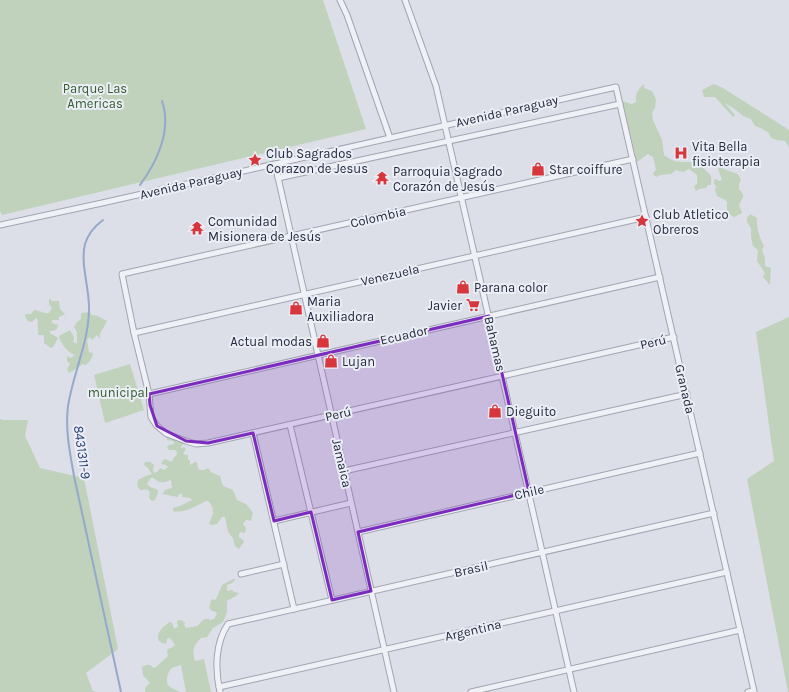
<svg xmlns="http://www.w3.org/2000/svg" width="789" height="692" font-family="Karla,sans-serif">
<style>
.green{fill:#c0d2bc}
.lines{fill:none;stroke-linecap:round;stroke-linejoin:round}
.stream{stroke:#94a9cb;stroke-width:2}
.street-casing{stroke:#a1a5b1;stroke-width:7}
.street{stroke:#eff1f6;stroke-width:5}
.marked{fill:#7b2cbf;fill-opacity:0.2;stroke:#7b2cbf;stroke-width:3;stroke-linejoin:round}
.labels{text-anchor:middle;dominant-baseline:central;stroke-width:4;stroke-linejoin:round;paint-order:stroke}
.park-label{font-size:13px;fill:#355b31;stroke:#ebeef5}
.street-label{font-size:13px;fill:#252b3f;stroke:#ebeef5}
.poi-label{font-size:13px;fill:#252b3f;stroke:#ebeef5;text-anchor:start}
.water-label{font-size:14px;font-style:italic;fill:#2c4575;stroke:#ebeef5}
</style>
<rect width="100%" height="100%" fill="#dcdfe7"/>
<g class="green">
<path d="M0,0H323L366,129L2,215L0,211Z"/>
<path d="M644,84V88L652,91L655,97L656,100L655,108L652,113L653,120L662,140L664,155C675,163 678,162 692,162L696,158H701C702,161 702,163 703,166C707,176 713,170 711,185H708L706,188L699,189L696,191L694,186L697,184V175L689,169L683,172L676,170L671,174L660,175L656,177L653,174L656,169L653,157L648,154L637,162L622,101L632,104L636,102C635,94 638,89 644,84Z"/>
<path d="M714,84L723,88L789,130V147L785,141L777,140L771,138L769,133L761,128L755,126L751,119L743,116L736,110L725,103L735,115L733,117L715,97H704L702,90Z"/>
<path d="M720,167L726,170L738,174L741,180L739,184V189C746,197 743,196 739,205L742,213L734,217L727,213V202L725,200L717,196L715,190L716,186L714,184V180L716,179L719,181L722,180L718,169Z"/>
<path d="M750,214L757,218C756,228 760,238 764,246L762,250L765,258V266L771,268L770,285L763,277L765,273L757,261L758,250L753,246L751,237V228L747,222V218Z"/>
<path d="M49,298L52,301H59L60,309L65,314L59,317V320H52V323L58,325L57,329L53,331H50V333L58,338L53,347L51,348L44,343V335H38C39,330 37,326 38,320L36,318L32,322L28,321L25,317L26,314H31L34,310C40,310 43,314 49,313L52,308L49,304Z"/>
<path d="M89,312L92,315L98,316L107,321L100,334V339L97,335L92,340L90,337L87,340L89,352L93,353C93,358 89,362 86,365L83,364L74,370L69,373L67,369L70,364L67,361V356L71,358L75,355C67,352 62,345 59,337L61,335L70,330L74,337L73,343L74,342L77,344V332L74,327L77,322L81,319V313Z"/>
<path d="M789,317V692H788L747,479L774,461L756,332Z"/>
<path d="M130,364L144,410L105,423L94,375Z"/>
<path d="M0,419L3,420H28L25,436L40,468L84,478L118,649L86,673L93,691L97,692H0Z"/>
<path d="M169,436L177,442L181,440L184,441C184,444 183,445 180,447L182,448L184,447L186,449L183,454L188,455V460H190V465L195,462H197L198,468L199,470H204L208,468L211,472L220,476L223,486L233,490L237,500L246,504L253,513L251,521L246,520L243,524L246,528L245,533L240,532L239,534V537L243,540L244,542L239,549L235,546L233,538L228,532L225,517H222L217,524L212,525L209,524C210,520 213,516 213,512C213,508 211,502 207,501C204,501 201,504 198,505C190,509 182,513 173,511V508L180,506L192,500L190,498L182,497V494H179L178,497L162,494L165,490L172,488L171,480C167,481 164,483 160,482C152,479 153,473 147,484C150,488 154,488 158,490V493L155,500L152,501L150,499L149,497L150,492C147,488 145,490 140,490C137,487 137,484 138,480L148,475L152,474L148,468L144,465L145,462C149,461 151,462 154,465L153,470L154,473L157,472L160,468L164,470L168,467L166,465L161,464L163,460L166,459L171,462L177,454V452L175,450H169L167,447L169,445L174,444L173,441L167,440V437Z"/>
<path d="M233,579H236L232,583L227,585V591L232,590L234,592L239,593C236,597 231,598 227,601V612L223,622L213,628L207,637L201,638C193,646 192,650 195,661L204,659L211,692H186L181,665C178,666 174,667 172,668C167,672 165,682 169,686C172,689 177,690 180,692H145V688L150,683L143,675L142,667C147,665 150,663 153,668L156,667L168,656L167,651L168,649L171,648L175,645L170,638L167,639L166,644C150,641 161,627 170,622L172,623L174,628H176L178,626L177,623L178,620H181L183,621L185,623L184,625L186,628L197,626L204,619H209L210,621V620L214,619L217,614L216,612L212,611L209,608L211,601L212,599L215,600L216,599L222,585Z"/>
</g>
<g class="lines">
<g class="stream">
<path d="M140,185C157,162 172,130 162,101"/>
<path d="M103,220C95,226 88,234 85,244C80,265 90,289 89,311C88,344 73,374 68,406C65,430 70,453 74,476L121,692"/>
</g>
<g class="street-casing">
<g id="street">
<path d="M340,0L347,15L390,138"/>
<path d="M405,0L436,86L574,692"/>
<path d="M633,159L122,274L134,333L149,394L151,417L157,426L167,434L186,441L196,444L208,443L674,337"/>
<path d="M275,164L394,692"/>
<path d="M278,178L620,104"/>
<path d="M0,225L102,203L616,87L754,691L748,692"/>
<path d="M134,333L646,217"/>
<path d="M149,394L660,277"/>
<path d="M290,425L332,600"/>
<path d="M253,433L294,609"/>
<path d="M344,471L687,394"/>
<path d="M274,521L351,503"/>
<path d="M358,532L700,453"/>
<path d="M241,574L284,564"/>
<path d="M219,687L727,572"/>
<path d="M220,692C215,670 215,643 228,624L714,513"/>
<path d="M471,692L740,630"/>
</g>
</g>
<use href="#street" class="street"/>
</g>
<path class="marked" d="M489,316L529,492L358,532L371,591L332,600L311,512L274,521L253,433L208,443L186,441L157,426L150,405L149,394Z"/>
<defs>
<g id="hospital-bare" transform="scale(1.08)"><path d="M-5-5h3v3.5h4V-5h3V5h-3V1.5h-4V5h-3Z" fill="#d7363d" stroke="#ebeef5" stroke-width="2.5" paint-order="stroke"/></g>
<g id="sight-bare" transform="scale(1.08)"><path d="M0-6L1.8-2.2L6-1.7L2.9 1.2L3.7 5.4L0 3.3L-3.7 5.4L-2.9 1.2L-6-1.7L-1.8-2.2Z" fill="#d7363d" stroke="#ebeef5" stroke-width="2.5" paint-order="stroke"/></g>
<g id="shop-bare" transform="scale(1.08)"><path d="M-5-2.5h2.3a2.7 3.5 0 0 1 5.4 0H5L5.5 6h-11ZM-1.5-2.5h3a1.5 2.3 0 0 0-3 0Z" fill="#d7363d" stroke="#ebeef5" stroke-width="2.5" paint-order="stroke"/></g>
<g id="temple-bare" transform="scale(1.08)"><path d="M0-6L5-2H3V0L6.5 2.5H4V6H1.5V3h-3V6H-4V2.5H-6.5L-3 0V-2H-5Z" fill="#d7363d" stroke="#ebeef5" stroke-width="2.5" paint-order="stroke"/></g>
<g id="supermarket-bare" transform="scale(1.08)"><path d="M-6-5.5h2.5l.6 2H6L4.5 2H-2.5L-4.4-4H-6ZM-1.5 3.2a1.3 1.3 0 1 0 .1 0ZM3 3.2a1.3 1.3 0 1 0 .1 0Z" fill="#d7363d" stroke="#ebeef5" stroke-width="2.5" paint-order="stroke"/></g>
</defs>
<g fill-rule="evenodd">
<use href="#hospital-bare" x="681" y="153"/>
<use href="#sight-bare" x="255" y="160"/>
<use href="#shop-bare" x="538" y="169"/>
<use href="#temple-bare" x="382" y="178"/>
<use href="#sight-bare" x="642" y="221"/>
<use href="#temple-bare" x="197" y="228"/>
<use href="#shop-bare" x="463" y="287"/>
<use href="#supermarket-bare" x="473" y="305"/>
<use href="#shop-bare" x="296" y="308"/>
<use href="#shop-bare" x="323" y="341"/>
<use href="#shop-bare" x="331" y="361"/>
<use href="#shop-bare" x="495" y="411"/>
</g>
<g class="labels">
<g class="park-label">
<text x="95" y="88">Parque Las<tspan x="95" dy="15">Americas</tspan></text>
<text x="118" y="392">municipal</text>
</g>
<g class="street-label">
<text transform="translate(507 111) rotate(-13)">Avenida Paraguay</text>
<text transform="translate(191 183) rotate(-13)">Avenida Paraguay</text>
<text transform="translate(378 217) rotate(-13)">Colombia</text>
<text transform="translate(390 275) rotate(-13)">Venezuela</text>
<text transform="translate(404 335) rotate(-13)">Ecuador</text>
<text transform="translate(653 342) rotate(-13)">Perú</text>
<text transform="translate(495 344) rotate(77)">Bahamas</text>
<text transform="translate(685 389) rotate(77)">Granada</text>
<text transform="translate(338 414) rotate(-13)">Perú</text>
<text transform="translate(342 463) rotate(77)">Jamaica</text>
<text transform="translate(529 492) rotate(-13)">Chile</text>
<text transform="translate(471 569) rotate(-13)">Brasil</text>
<text transform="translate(473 630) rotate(-13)">Argentina</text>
</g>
<g class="poi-label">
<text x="692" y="146">Vita Bella<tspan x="692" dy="15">fisioterapia</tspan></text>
<text x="266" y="153">Club Sagrados<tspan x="266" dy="15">Corazon de Jesus</tspan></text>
<text x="549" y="169">Star coiffure</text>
<text x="393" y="171">Parroquia Sagrado<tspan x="393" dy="15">Corazón de Jesús</tspan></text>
<text x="653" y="214">Club Atletico<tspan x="653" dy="15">Obreros</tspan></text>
<text x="208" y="221">Comunidad<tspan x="208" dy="15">Misionera de Jesús</tspan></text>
<text x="474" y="287">Parana color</text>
<text x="307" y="301">Maria<tspan x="307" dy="15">Auxiliadora</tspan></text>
<text x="462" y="305" text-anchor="end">Javier</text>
<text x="312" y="341" text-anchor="end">Actual modas</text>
<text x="342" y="361">Lujan</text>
<text x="506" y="411">Dieguito</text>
</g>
<g class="water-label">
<text transform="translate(82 452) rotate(82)">8431311-9</text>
</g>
</g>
</svg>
